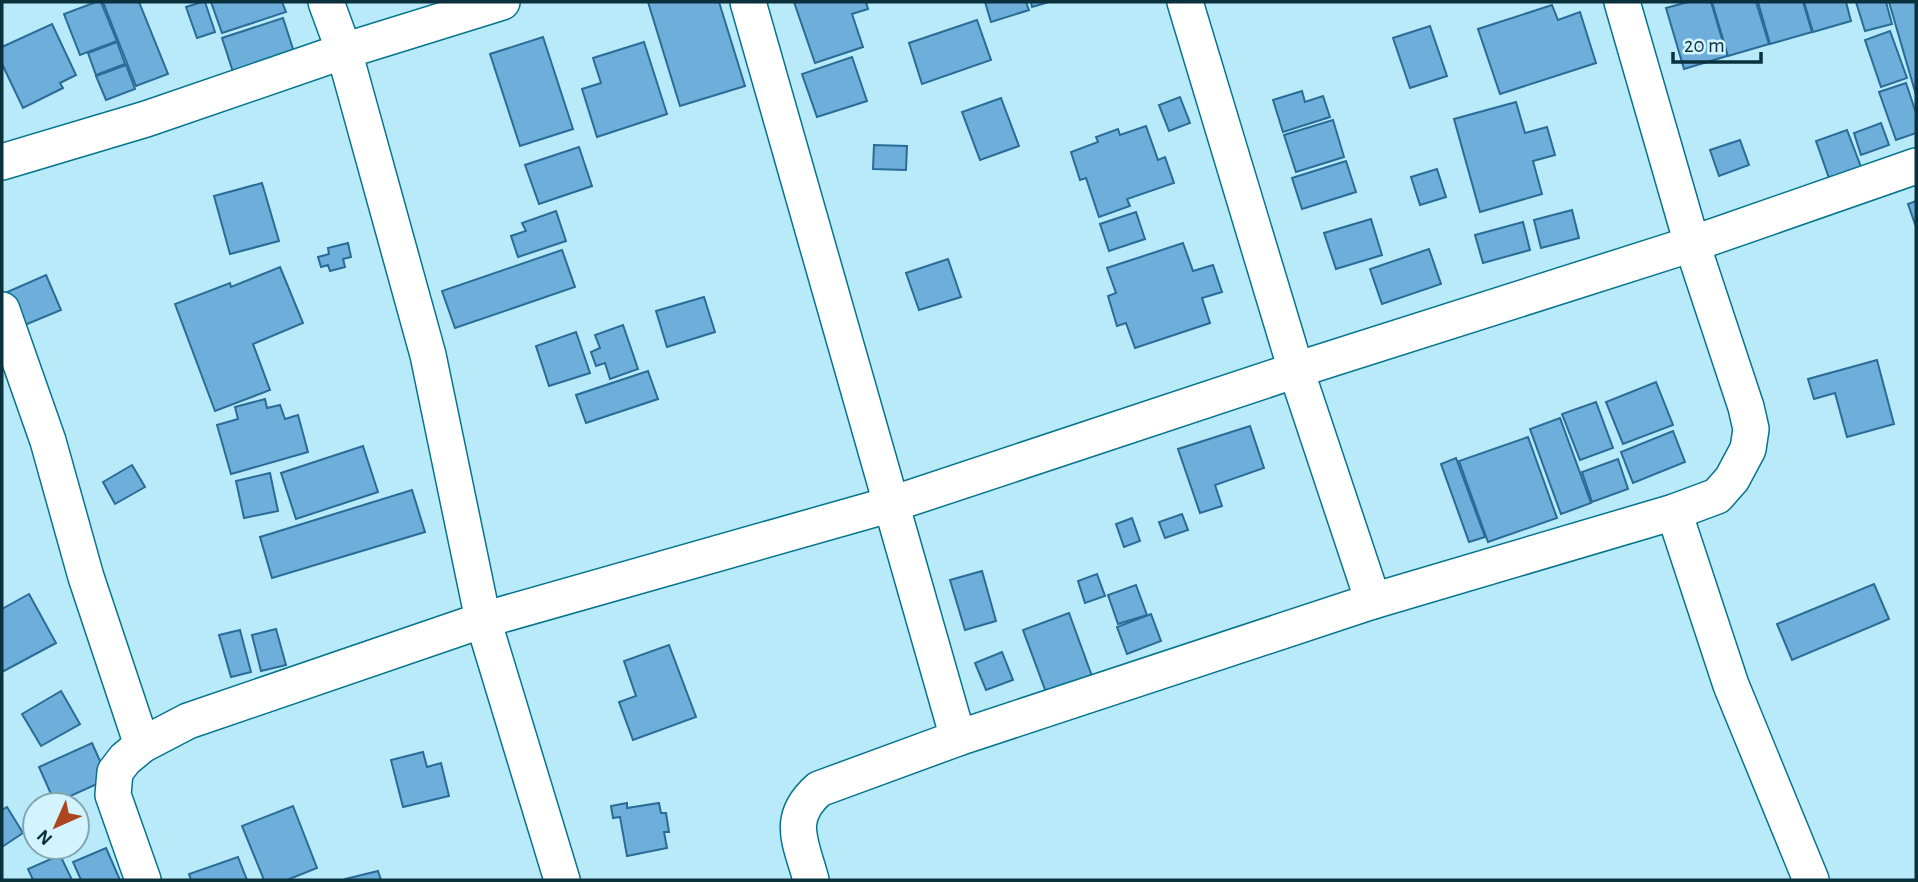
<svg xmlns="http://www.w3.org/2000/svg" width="1918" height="882" font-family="'Alegreya Sans',sans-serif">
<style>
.building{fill:#6daedb;stroke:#2b6c96;stroke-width:2}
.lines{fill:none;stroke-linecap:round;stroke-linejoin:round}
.minor-casing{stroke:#06748d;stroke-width:38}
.minor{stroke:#fff;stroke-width:35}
</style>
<rect width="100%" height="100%" fill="#b8eafa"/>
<g class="building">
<path d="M96,2H101L117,41L80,55L64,14Z"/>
<path d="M103,2H139L168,74L136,86Z"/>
<path d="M202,2H205L215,32L197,38L186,7Z"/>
<path d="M211,2H282L286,12L222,33Z"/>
<path d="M648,2H719L745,86L680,106Z"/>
<path d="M794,2H866L868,9L852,14L863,47L815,63Z"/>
<path d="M985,2H1026L1029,10L991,22Z"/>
<path d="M1031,2H1049L1032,7Z"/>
<path d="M1688,2H1711L1727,56L1684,69L1666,8Z"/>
<path d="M1712,2H1756L1769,44L1728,56Z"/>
<path d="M1758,2H1803L1812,32L1770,44Z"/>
<path d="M1804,2H1846L1851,21L1813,32Z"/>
<path d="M1856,2H1886L1892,24L1865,31Z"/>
<path d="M1889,2H1916V95Z"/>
<path d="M1552,5L1558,20L1580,12L1596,63L1500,94L1478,29Z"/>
<path d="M283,18L294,52L233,72L222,38Z"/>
<path d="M977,20L991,60L922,84L909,43Z"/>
<path d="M52,24L76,75L60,83L63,88L23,108L2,64V47Z"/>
<path d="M1430,26L1447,76L1410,88L1393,38Z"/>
<path d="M1890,31L1907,78L1881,87L1865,40Z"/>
<path d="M543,37L573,129L520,146L490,54Z"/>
<path d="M117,42L125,64L96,75L88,53Z"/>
<path d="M644,42L667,114L597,137L582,89L601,83L593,58Z"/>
<path d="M852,57L867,101L817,117L802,74Z"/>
<path d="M126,65L135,89L106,100L96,76Z"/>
<path d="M1906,83L1916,113V133L1896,140L1879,92Z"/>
<path d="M1302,91L1305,102L1323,96L1330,117L1283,132L1273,100Z"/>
<path d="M1180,97L1190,123L1169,131L1159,105Z"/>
<path d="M1001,98L1019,146L980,160L962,112Z"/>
<path d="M1516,102L1525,133L1547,127L1555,155L1533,161L1542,194L1480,212L1454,119Z"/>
<path d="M1333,120L1344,157L1296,172L1284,135Z"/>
<path d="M1881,123L1889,145L1861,155L1854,133Z"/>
<path d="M1146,126L1158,160L1165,157L1174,183L1127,199L1130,206L1099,217L1086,178L1080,180L1071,152L1098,142L1096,137L1118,129L1120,135Z"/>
<path d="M1847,130L1861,167L1829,178L1816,141Z"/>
<path d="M1740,140L1749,165L1719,176L1710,150Z"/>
<path d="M874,145L907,146L906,170L873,169Z"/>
<path d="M579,147L592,186L539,204L525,165Z"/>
<path d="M1346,161L1356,192L1302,209L1292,178Z"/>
<path d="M1437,169L1446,197L1420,205L1411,177Z"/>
<path d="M262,183L279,241L230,254L214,196Z"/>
<path d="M1916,201V227L1908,204Z"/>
<path d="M1572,210L1579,238L1541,248L1534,220Z"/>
<path d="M556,211L566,241L518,257L511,236L526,231L522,223Z"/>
<path d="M1136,212L1145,239L1109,251L1100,224Z"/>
<path d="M1371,219L1382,255L1336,269L1324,233Z"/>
<path d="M1523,222L1530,250L1483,263L1475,235Z"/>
<path d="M348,243L351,257L343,259L345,267L330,271L328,265L321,267L318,257L329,254L328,248Z"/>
<path d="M1183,243L1193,271L1213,265L1222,292L1202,298L1210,323L1135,348L1126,323L1117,326L1108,296L1116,293L1107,268Z"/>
<path d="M1429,249L1441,284L1382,304L1370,269Z"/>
<path d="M562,250L575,287L455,328L442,291Z"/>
<path d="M948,259L961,297L919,310L906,273Z"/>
<path d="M280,267L303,323L253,344L270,390L215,411L175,304L230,283L231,287Z"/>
<path d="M46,275L61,310L20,327L5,293Z"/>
<path d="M704,297L715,332L667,347L656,311Z"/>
<path d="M623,325L638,369L610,379L605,363L596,366L591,352L600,348L595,335Z"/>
<path d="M576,332L590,373L549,386L536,346Z"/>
<path d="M1877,360L1894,424L1847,437L1835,393L1814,399L1808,379Z"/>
<path d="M648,371L658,399L586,423L576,395Z"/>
<path d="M1656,382L1673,425L1623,444L1606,402Z"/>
<path d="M265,399L267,408L280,405L285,419L298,415L308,452L231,474L217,425L238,419L235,407Z"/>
<path d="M1596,402L1613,448L1580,460L1562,414Z"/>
<path d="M1560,418L1591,503L1561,514L1530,429Z"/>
<path d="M1250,426L1264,468L1215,485L1222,506L1200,513L1178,449Z"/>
<path d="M1673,431L1685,462L1633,483L1621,452Z"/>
<path d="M1528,437L1557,518L1488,542L1459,461Z"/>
<path d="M363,446L378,492L296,519L281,473Z"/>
<path d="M1456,458L1485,537L1469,542L1441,464Z"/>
<path d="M1618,459L1628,489L1592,502L1582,472Z"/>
<path d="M132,465L145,487L115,504L103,482Z"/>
<path d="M270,473L278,511L244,518L236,481Z"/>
<path d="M412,490L425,532L272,578L260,537Z"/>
<path d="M1182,514L1188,530L1165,538L1159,522Z"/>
<path d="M1132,518L1140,541L1124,547L1116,524Z"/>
<path d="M982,571L996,621L965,630L950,580Z"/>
<path d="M1097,574L1105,596L1085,603L1078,581Z"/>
<path d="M1874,584L1889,619L1792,660L1777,624Z"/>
<path d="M1136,585L1147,615L1118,624L1108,595Z"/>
<path d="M29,594L56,643L2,672V609Z"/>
<path d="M1069,613L1093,679L1047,695L1023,630Z"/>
<path d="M1151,614L1161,641L1127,654L1117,627Z"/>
<path d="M276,629L286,665L261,671L252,635Z"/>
<path d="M240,630L251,672L231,677L219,635Z"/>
<path d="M669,645L696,717L633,740L619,702L636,696L624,661Z"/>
<path d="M1002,652L1013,680L986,690L975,663Z"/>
<path d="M61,691L80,724L41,746L22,714Z"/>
<path d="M92,743L108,779L55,803L39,767Z"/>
<path d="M423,752L427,767L441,763L449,796L403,807L391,760Z"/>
<path d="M627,803V808L659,803L661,813H666L669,832H664L667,848L627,856L620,817L613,818L611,806Z"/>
<path d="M293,806L317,868L287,880H264L242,826Z"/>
<path d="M7,807L23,833L2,847V810Z"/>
<path d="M106,848L120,880H81L73,862Z"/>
<path d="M60,855L72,880H33L28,869Z"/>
<path d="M238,857L247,880H191L189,874Z"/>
<path d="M378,871L381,880H345V879Z"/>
</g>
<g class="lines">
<g class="minor-casing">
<g id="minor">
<path d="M326,2L344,51L428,355L483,620L562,880"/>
<path d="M748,2L958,738L1373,601L1674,512L1717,496L1732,479L1748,449L1751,429L1746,407L1692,244L1622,2"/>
<path d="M1185,2L1296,370L1373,601"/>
<path d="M2,162L146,119L344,51L502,2"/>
<path d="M2,310L48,441L86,577L142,745"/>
<path d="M1674,512L1731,685L1811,880"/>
<path d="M143,880L113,795L115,772L125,759L142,745L188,721L483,620L892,504L1296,370L1692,244L1916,166"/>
<path d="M811,880C801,842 785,819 819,789L958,738"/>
</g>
</g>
<use href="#minor" class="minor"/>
</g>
<rect width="1918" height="882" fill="none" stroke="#0a313c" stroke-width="7"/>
<g transform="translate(56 826) rotate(225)"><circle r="33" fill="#d3f4ff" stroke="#83a6b1" stroke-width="2"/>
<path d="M0-5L12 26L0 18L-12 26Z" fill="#ac461e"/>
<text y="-10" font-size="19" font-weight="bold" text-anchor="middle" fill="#0a313c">N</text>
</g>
<path d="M1673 52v10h88v-10" fill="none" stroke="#0a313c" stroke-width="3.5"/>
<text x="1684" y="52" font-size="21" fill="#0a313c" stroke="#d3f4ff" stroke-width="5" paint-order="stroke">20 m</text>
</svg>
